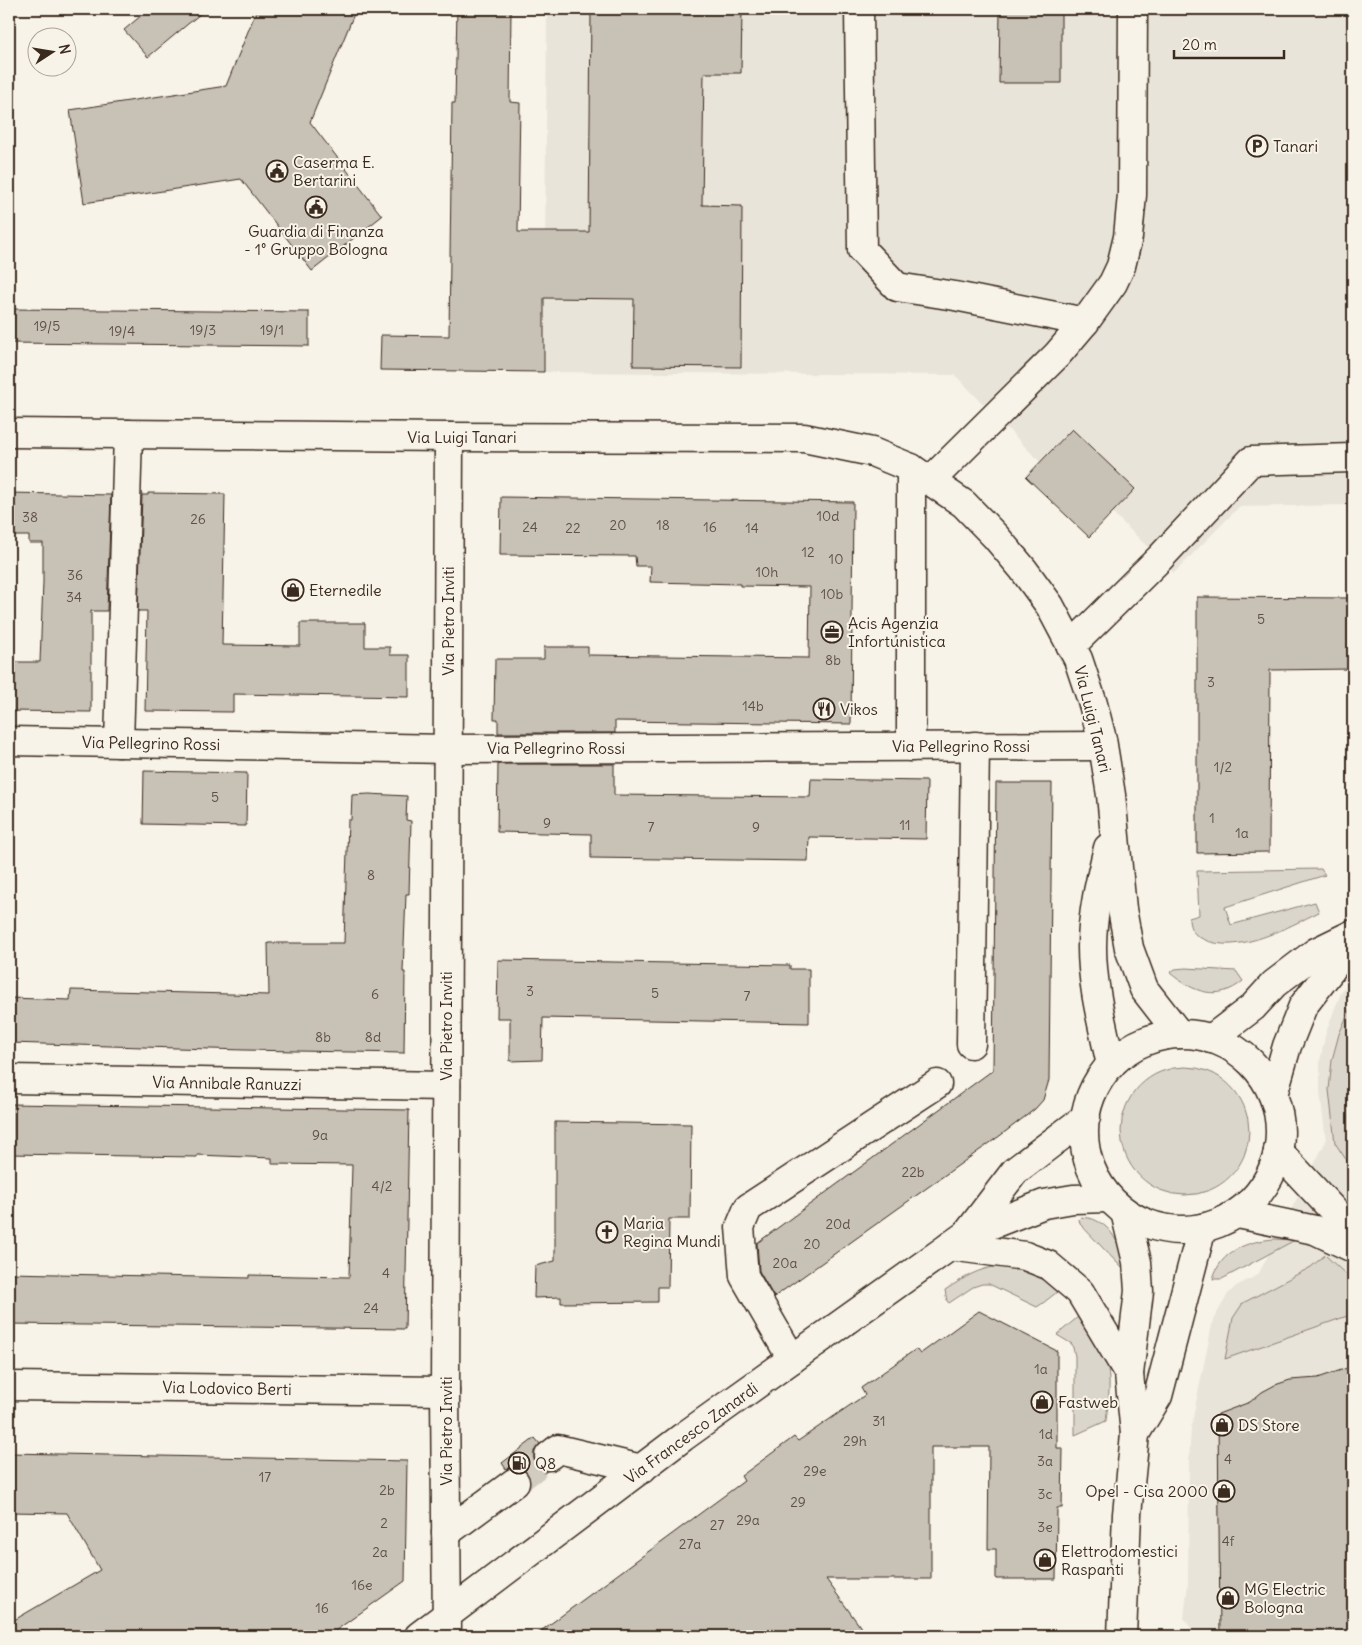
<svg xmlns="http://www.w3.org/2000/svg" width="1362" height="1645" font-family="Delius,sans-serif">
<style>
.built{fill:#e9e4d9}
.green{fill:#dbd6cb;stroke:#8b8074}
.building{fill:#c8c1b6;stroke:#3b2a1e}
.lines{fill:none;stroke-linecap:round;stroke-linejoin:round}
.minor-tunnel{stroke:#d1cbc0;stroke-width:28;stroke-dasharray:28 14;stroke-linecap:butt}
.minor-casing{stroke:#3b2a1e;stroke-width:31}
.major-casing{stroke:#3b2a1e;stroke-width:31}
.minor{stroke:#f7f3e8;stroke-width:28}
.major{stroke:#f7f3e8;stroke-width:28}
.labels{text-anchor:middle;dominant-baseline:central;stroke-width:4;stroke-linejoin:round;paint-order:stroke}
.number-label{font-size:14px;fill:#5e5044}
.poi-label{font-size:16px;fill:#3b2a1e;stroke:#f7f3e8;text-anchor:start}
.street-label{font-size:16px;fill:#3b2a1e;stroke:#f7f3e8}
</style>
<rect width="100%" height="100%" fill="#f7f3e8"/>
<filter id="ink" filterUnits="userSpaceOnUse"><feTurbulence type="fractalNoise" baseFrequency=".02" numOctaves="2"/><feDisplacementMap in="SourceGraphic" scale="10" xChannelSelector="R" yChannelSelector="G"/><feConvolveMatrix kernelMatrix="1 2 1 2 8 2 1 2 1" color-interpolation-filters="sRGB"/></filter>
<g filter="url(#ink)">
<g class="built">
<path d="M547,9H1353V505L1239,507L1174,573L1112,512L1040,462L955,375L544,372Z"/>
<path d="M1353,980V1636H1196L1184,1618L1188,1583L1189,1462L1191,1427L1213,1320L1228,1294L1236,1286L1258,1275L1326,1141L1320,1092V1061L1326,1032L1335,1008L1341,993L1349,982Z"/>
</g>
<g class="green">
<path d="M1321,869L1325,875L1225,907L1231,925L1315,902L1319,912C1288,927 1237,956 1203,939C1194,935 1189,929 1189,918L1199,915L1197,871Z"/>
<path d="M1186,968L1236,971L1243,981C1218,1002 1193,992 1170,973L1175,969Z"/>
<path d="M1351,1007L1353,1015V1170L1335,1143L1329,1090L1332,1060L1339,1034Z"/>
<circle cx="1185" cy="1131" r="64"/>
<path d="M1081,1217C1086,1218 1093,1218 1097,1221C1115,1229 1122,1252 1125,1269H1123L1080,1224L1079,1219Z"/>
<path d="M1274,1239L1295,1240L1222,1279H1213C1220,1251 1248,1241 1274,1239Z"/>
<path d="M1325,1255L1353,1281V1314L1225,1359L1233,1318L1243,1303L1311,1267Z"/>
<path d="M1002,1266L1032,1269L1061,1289L1043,1303L1037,1307L989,1284H982L973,1287L949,1303L947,1301L945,1290C966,1277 977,1268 1002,1266Z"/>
<path d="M1079,1316C1086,1326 1095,1337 1101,1348C1113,1371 1109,1396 1106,1421L1075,1435V1356L1072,1344L1057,1335Z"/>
</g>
<g class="building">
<path d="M149,9H206L148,57L124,30Z"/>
<path d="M257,9H356L310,122L382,216L312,271L241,179L84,203L70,110L226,86Z"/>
<path d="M457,9H511L510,102L520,103L518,232H589L591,9H742L741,73H704L702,205L742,206L741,367L633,366L634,299L544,298V372L380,370L381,335L449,336L452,103H455Z"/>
<path d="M1000,9H1061V83H999Z"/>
<path d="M9,309L309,312V346L9,343Z"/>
<path d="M1072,429L1135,489L1089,537L1026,477Z"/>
<path d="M9,493L111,495L107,611H91V712L9,711V662H40L43,582V543H29V536H9Z"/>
<path d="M148,493L225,494L222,645L300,646V623H365V647H390V655H409V697L233,694V712L145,711L147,611H138L142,495H148Z"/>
<path d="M501,497L853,502L851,724L615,721V733H498V719H494L495,659H544V647H588V655L809,658L810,587L740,586V584L650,582L651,566H636L635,556L500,555Z"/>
<path d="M1197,597L1353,598V669L1270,670L1269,852L1197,853Z"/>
<path d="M498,764H614V795L810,797L811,779L927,781L926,839L809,837L808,861L591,858V834L497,832Z"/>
<path d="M144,771L247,773L246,826L143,824Z"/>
<path d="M996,783H1052L1049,1080L1043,1100L1035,1109L1001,1135L774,1297L759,1271L757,1243L993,1070Z"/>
<path d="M369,794L407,796L406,820L411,821L409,894H406L403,972H405L404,1053L244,1050L9,1043V998L70,1000L71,990L269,995L268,943H344L348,820H351L352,795Z"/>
<path d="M498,960L790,965V969H809V1023L543,1018L542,1060L510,1061V1018H497Z"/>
<path d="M9,1104L409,1110L405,1329L9,1324V1273L249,1278V1275L349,1277L352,1165L272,1164V1158L197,1155V1157L9,1154Z"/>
<path d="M555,1122L691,1124L690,1219H669L668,1287H658V1302L561,1303V1297L534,1298L535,1266L555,1261Z"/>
<path d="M979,1311L1057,1351V1448H1063L1062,1508H1057L1056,1579H996V1549H988L989,1447H931V1579H826L867,1636H534L744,1481L741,1476L794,1437L798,1441L865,1395L861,1388L916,1349L920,1354Z"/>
<path d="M1353,1366V1636H1220L1218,1414L1250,1402L1262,1392L1275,1385L1290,1380L1318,1378Z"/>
<path d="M535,1438L540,1444L534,1451V1459L537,1466L543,1470L547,1471L530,1484V1480L528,1473L522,1468L514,1466L506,1469L502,1463Z"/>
<path d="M9,1453L407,1461L405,1581L328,1636H9V1623L100,1570L67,1513L9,1512Z"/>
</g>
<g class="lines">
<path class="minor-tunnel" d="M515,1482L549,1456"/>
<g class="minor-casing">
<g id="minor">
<path d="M859,9L862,250L897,287L955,296L1085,322"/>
<path d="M9,433L449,437L804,438L872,452L911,468L964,504L996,537L1023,569L1050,606L1078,659L1093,704L1102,739L1111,795L1122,909L1129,948L1144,989L1179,1034"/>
<path d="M911,468V747"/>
<path d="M931,480L1057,355L1085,322L1113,283L1121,266L1128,237L1132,195L1133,9"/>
<path d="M1071,646L1160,558L1251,461L1353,458"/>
<path d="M9,741L447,749L1102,746"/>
<path d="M119,743L128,434"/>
<path d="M1108,848C1100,881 1092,913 1092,947C1092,987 1103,1027 1111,1065"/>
<path d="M971,1044L975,746"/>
<path d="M9,1079L446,1086"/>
<path d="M1278,1151L1333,1210L1353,1235"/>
<path d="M1238,1214L1315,1230L1353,1248"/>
<path d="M950,1246L1025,1256L1048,1265L1080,1292L1129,1374"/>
<path d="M792,1359L744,1276L740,1227L748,1208L937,1084"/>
<path d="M9,1386L445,1391"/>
<path d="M1135,1434L1158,1396L1202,1228"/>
<path d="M549,1456L558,1449L642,1469"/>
<path d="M446,1533L515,1482"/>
<path d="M447,1636L445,1391L449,437"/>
<path d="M1122,1636L1127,1514L1135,1434L1129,1374L1139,1291L1137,1262L1125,1212"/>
</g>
</g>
<g class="major-casing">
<g id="major">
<circle cx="1182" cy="1132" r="98"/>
<path d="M1211,1039L1253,1007L1274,984L1316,952L1353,934"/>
<path d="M1273,1095L1287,1046L1303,1006L1353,941"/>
<path d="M967,1234L1015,1171L1086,1117"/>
<path d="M419,1636L683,1437L967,1234L1044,1204L1073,1199L1109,1198"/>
</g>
</g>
<use href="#minor" class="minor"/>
<use href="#major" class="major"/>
</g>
</g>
<defs>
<g id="parking-ring" transform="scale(1.125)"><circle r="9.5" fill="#f7f3e8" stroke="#3b2a1e" stroke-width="1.5"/><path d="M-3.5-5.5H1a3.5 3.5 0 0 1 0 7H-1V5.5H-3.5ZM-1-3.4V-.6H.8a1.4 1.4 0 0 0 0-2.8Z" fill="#3b2a1e"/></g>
<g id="civic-ring" transform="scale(1.125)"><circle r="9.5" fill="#f7f3e8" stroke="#3b2a1e" stroke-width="1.5"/><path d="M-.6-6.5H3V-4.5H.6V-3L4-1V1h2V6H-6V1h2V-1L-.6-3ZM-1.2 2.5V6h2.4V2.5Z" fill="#3b2a1e"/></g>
<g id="shop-ring" transform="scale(1.125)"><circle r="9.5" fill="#f7f3e8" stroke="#3b2a1e" stroke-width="1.5"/><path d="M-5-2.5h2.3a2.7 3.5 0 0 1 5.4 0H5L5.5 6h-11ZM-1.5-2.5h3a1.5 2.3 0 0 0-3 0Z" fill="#3b2a1e"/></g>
<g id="office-ring" transform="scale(1.125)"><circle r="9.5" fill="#f7f3e8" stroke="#3b2a1e" stroke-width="1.5"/><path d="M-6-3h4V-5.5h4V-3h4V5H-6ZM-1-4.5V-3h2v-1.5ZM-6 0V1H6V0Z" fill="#3b2a1e"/></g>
<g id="restaurant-ring" transform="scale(1.125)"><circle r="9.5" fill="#f7f3e8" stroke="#3b2a1e" stroke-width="1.5"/><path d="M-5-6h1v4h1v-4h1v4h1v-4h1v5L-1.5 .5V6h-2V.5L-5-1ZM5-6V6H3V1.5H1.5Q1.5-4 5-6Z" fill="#3b2a1e"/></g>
<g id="church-ring" transform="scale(1.125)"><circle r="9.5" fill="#f7f3e8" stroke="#3b2a1e" stroke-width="1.5"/><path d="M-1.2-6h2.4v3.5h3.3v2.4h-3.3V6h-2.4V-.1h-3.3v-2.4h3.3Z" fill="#3b2a1e"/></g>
<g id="fuel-ring" transform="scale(1.125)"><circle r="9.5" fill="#f7f3e8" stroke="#3b2a1e" stroke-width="1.5"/><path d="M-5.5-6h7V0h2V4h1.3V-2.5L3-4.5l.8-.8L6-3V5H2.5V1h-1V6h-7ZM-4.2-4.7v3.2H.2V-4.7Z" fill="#3b2a1e"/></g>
</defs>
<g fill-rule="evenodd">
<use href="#parking-ring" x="1257" y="146"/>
<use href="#civic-ring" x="277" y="171"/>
<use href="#civic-ring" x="316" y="207"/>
<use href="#shop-ring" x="293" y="590"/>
<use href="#office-ring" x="832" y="632"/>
<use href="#restaurant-ring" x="824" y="709"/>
<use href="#church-ring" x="607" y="1232"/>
<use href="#shop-ring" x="1042" y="1402"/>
<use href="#shop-ring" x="1222" y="1425"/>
<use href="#fuel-ring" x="519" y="1463"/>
<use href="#shop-ring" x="1224" y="1491"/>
<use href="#shop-ring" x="1045" y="1560"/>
<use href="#shop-ring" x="1228" y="1598"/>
</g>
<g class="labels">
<g class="number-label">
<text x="47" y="326">19/5</text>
<text x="203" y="330">19/3</text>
<text x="272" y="330">19/1</text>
<text x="122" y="331">19/4</text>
<text x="828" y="516">10d</text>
<text x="30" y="517">38</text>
<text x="198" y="519">26</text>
<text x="618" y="525">20</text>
<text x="663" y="525">18</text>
<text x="530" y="527">24</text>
<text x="710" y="527">16</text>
<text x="573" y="528">22</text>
<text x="752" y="528">14</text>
<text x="808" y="552">12</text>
<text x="836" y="559">10</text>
<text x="767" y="572">10h</text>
<text x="75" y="575">36</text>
<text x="832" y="594">10b</text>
<text x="74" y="597">34</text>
<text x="1261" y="619">5</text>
<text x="833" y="660">8b</text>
<text x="1211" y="682">3</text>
<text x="753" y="706">14b</text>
<text x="1223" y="767">1/2</text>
<text x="215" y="797">5</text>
<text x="1212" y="818">1</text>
<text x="547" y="823">9</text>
<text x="905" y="825">11</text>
<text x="651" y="827">7</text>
<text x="756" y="827">9</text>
<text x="1242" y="833">1a</text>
<text x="371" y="875">8</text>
<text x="530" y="991">3</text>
<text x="655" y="993">5</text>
<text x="375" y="994">6</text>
<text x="747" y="996">7</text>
<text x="323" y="1037">8b</text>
<text x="373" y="1037">8d</text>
<text x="320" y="1135">9a</text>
<text x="913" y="1172">22b</text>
<text x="382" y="1186">4/2</text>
<text x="838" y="1224">20d</text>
<text x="812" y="1244">20</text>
<text x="785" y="1263">20a</text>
<text x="386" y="1273">4</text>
<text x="371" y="1308">24</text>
<text x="1041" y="1369">1a</text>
<text x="879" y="1421">31</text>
<text x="1046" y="1434">1d</text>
<text x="855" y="1441">29h</text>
<text x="1228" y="1459">4</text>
<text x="1045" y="1461">3a</text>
<text x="815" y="1471">29e</text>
<text x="265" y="1477">17</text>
<text x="387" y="1490">2b</text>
<text x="1045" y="1494">3c</text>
<text x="798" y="1502">29</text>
<text x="748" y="1520">29a</text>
<text x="384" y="1523">2</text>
<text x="717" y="1525">27</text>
<text x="1045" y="1527">3e</text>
<text x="1228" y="1541">4f</text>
<text x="690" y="1544">27a</text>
<text x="380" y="1552">2a</text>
<text x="362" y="1585">16e</text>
<text x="322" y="1608">16</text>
</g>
<g class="poi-label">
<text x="1273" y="146">Tanari</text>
<text x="293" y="162">Caserma E.<tspan x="293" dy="18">Bertarini</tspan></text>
<text x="316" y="231" text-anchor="middle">Guardia di Finanza<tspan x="316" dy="18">- 1° Gruppo Bologna</tspan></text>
<text x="309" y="590">Eternedile</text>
<text x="848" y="623">Acis Agenzia<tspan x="848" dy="18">Infortunistica</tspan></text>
<text x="840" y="709">Vikos</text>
<text x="623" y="1223">Maria<tspan x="623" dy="18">Regina Mundi</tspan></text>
<text x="1058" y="1402">Fastweb</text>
<text x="1238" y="1425">DS Store</text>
<text x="535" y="1463">Q8</text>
<text x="1208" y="1491" text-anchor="end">Opel - Cisa 2000</text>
<text x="1061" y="1551">Elettrodomestici<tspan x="1061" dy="18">Raspanti</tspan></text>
<text x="1244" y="1589">MG Electric<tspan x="1244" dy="18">Bologna</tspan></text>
</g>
<g class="street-label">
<text x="462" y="437">Via Luigi Tanari</text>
<text transform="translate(448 621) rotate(-90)">Via Pietro Inviti</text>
<text transform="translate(1093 719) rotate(76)">Via Luigi Tanari</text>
<text transform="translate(151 743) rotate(1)">Via Pellegrino Rossi</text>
<text x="961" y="746">Via Pellegrino Rossi</text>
<text x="556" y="748">Via Pellegrino Rossi</text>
<text transform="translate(446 1026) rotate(-90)">Via Pietro Inviti</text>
<text transform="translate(227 1083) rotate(1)">Via Annibale Ranuzzi</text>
<text transform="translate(227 1388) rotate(1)">Via Lodovico Berti</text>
<text transform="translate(446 1431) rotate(-90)">Via Pietro Inviti</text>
<text transform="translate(691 1433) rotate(-36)">Via Francesco Zanardi</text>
</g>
</g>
<rect width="1362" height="1645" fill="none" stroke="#f7f3e8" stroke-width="30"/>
<rect x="15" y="15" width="1332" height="1615" fill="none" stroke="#3b2a1e" stroke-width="2" filter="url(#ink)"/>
<g transform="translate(52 52) rotate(78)"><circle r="24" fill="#f7f3e8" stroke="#aca397"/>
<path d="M0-4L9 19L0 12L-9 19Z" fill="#3b2a1e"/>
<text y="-8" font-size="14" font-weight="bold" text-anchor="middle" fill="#3b2a1e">N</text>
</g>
<path d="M1174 50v8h110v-8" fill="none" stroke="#3b2a1e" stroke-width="2.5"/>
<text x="1182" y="50" font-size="15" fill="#3b2a1e" stroke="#f7f3e8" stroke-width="4" paint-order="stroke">20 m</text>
</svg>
